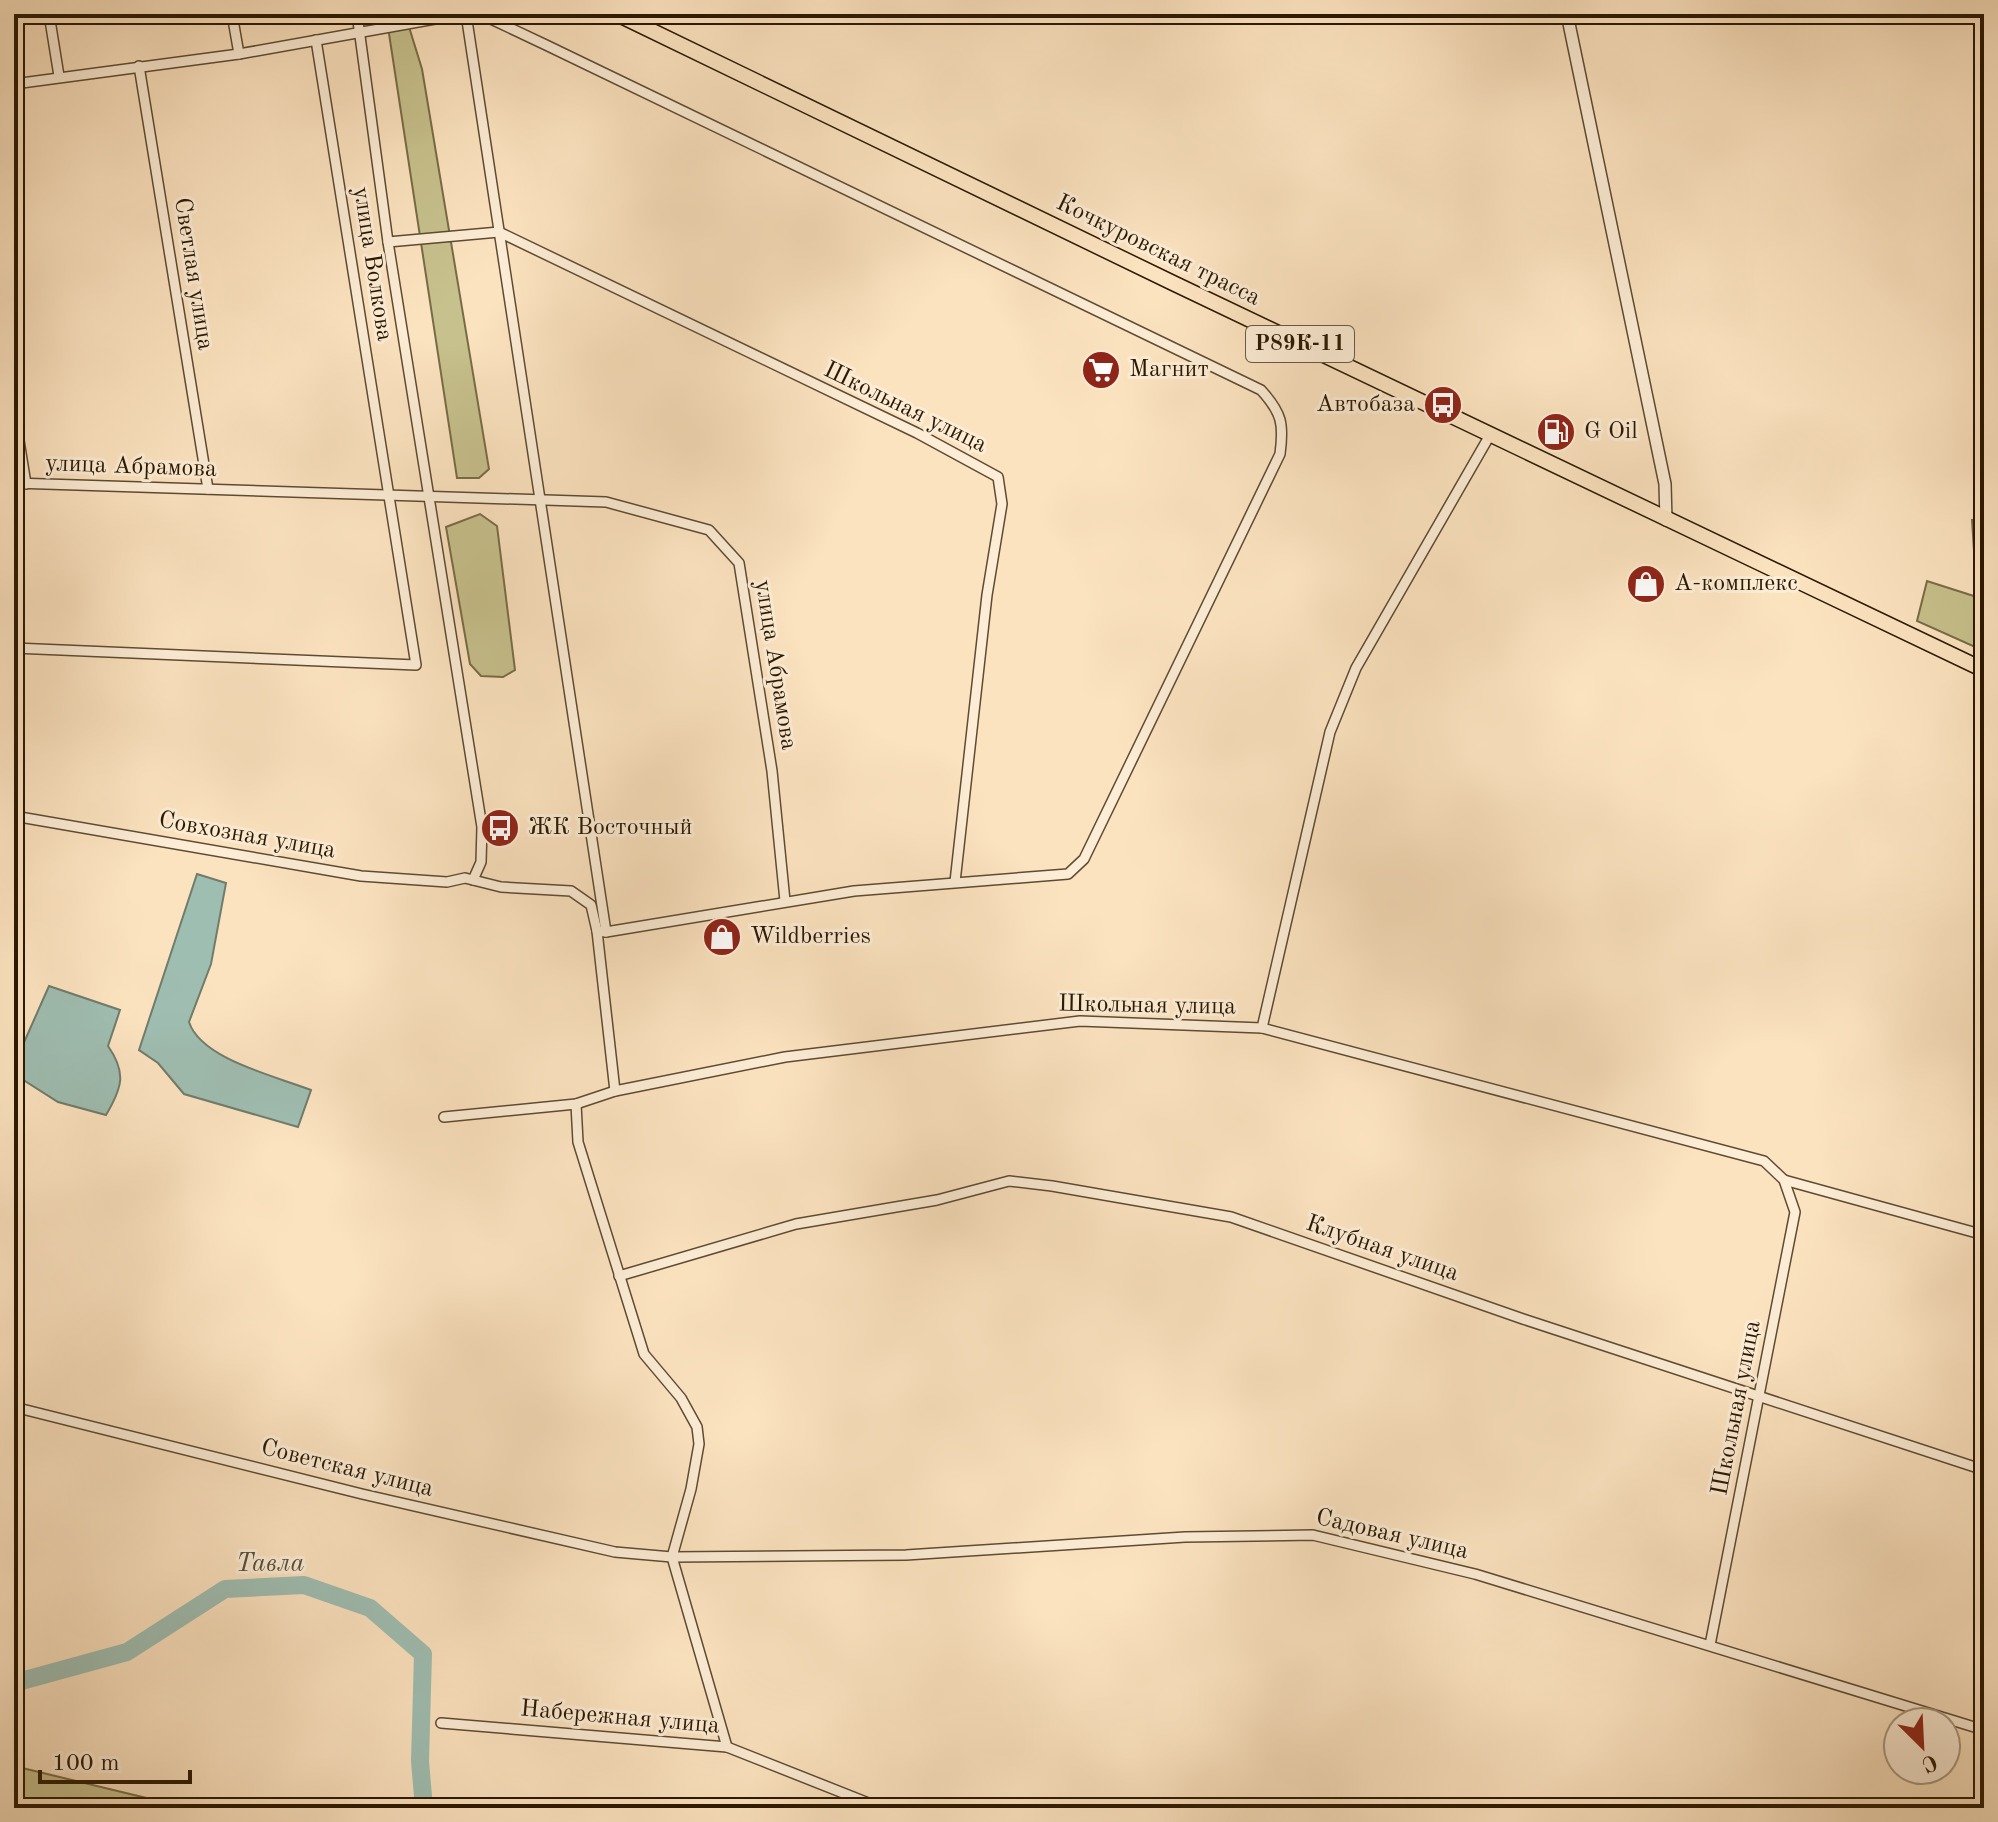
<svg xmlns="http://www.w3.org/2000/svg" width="1998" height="1822" font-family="'Old Standard TT',serif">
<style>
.green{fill:#c7c18d;stroke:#786c48;stroke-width:2}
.water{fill:#9fbeb2;stroke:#707c6c;stroke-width:2}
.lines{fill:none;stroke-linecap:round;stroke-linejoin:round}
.river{stroke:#9fbeb2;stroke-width:18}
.minor-casing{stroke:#5e4b32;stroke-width:12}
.tertiary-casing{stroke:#5e4b32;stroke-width:14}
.primary-casing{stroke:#2a1802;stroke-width:17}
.minor{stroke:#fdedd6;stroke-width:9}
.tertiary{stroke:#fdedd6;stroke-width:11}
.primary{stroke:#fce3c0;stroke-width:14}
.labels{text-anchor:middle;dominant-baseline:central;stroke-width:6;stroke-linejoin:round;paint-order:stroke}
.shield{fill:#fdedd6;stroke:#695842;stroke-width:2}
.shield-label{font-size:22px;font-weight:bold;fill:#2a1802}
.street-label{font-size:24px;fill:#2a1802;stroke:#fdedd6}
.poi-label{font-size:24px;fill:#2a1802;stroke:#fdedd6;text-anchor:start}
.water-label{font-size:26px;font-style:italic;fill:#535240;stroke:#fdedd6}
</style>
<rect width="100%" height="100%" fill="#fce3c0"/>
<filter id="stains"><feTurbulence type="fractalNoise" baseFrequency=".0025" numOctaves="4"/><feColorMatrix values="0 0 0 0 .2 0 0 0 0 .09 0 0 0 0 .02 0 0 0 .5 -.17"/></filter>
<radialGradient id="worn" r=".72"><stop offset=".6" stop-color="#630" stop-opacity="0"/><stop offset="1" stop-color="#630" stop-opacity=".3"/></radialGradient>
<g class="green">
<path d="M386,14H405L422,69L489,469L479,478H457Z"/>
<path d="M480,514L497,526L515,670L503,677L481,676L470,664L446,527Z"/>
<path d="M1984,519V651L1917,621L1927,581L1977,597L1972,520Z"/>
<path d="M14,1766L188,1808H14Z"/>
</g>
<g class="water">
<path d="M197,874L226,883L211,964L189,1022C201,1059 275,1076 311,1090L298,1127L184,1094L158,1063L139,1050Z"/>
<path d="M49,986L120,1010L108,1046C127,1073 122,1088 106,1115L58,1102L14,1074V1065Z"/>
</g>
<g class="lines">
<path class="river" d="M14,1683L127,1652L225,1589L304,1585L370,1608L423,1654L420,1761L424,1808"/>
<g class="minor-casing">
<g id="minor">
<path d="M49,14L59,76"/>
<path d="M232,14L239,54"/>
<path d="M357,14L388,242L482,827L481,862L473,880"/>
<path d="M466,14L606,932"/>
<path d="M139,66L208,489"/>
<path d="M14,84L239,54L463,14"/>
<path d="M499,232L917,433L998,477L1002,504L987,595L955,882"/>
<path d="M388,242L499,232"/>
<path d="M14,410L26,484"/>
<path d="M14,483L606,502L709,530L739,563L772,771L785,901"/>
<path d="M14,648L416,665L316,40"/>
<path d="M14,816L361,876L447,882L465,878L501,887L571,891L591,905L597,931L606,932L854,891L1068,874L1084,859L1280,454C1284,424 1282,413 1261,390L546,45L491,19L468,14"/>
<path d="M597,931L615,1091"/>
<path d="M1262,1028L1330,732L1356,668L1490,435"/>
<path d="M576,1104L578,1142L644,1354L681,1398L697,1427L699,1444L691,1489L672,1557L727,1747"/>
<path d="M444,1117L576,1104L615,1091L785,1057L1080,1021L1262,1028L1764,1161L1784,1180L1795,1212L1710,1645"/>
<path d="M1784,1180L1984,1235"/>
<path d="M619,1276L796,1224L937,1200L1009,1181L1052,1186L1231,1217L1523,1319L1984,1470"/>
<path d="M14,1407L362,1494L615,1552L672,1557L906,1555L1185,1537L1313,1535L1475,1574L1984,1730"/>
<path d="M441,1723L727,1747L881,1808"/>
</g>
</g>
<g class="tertiary-casing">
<path id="tertiary" d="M1567,14L1665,484L1666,520"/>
</g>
<g class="primary-casing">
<path id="primary" d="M617,14L1173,283L1984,670"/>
</g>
<use href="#minor" class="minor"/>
<use href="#tertiary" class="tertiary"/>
<use href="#primary" class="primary"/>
</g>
<defs>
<g id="supermarket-disc" transform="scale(2)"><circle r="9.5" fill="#8f2418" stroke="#fdedd6"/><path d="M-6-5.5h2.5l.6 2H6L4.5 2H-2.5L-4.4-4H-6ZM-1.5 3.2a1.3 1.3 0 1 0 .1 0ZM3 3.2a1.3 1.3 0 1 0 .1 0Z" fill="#fff"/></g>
<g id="bus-disc" transform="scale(2)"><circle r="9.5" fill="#8f2418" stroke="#fdedd6"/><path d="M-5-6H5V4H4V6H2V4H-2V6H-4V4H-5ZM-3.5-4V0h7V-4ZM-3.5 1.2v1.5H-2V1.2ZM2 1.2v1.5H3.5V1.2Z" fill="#fff"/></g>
<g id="fuel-disc" transform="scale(2)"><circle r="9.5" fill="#8f2418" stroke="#fdedd6"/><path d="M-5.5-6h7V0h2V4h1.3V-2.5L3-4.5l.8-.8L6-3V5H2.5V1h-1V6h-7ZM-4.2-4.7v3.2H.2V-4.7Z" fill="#fff"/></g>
<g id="shop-disc" transform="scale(2)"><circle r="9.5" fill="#8f2418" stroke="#fdedd6"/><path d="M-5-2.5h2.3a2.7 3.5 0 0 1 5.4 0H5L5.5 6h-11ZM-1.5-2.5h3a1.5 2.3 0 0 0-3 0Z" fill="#fff"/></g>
</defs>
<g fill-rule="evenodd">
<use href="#supermarket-disc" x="1101" y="370"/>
<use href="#bus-disc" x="1443" y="405"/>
<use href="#fuel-disc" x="1556" y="432"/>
<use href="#shop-disc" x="1646" y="584"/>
<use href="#bus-disc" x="500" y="828"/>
<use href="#shop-disc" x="722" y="937"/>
</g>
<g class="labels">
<rect class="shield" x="1246" y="326" width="108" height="36" rx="6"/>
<g class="shield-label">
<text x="1300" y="344">Р89К-11</text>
</g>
<g class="street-label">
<text transform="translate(1158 251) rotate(26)">Кочкуровская трасса</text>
<text transform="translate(372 264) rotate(81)">улица Волкова</text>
<text transform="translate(193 274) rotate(81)">Светлая улица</text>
<text transform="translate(905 408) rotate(26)">Школьная улица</text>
<text transform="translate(131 467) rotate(2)">улица Абрамова</text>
<text transform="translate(775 665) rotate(81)">улица Абрамова</text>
<text transform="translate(247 836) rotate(10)">Совхозная улица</text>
<text transform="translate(1147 1006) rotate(1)">Школьная улица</text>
<text transform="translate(1382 1249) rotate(19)">Клубная улица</text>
<text transform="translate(1737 1408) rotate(-79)">Школьная улица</text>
<text transform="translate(347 1469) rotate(14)">Советская улица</text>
<text transform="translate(1392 1535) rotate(13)">Садовая улица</text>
<text transform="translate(620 1718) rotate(5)">Набережная улица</text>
</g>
<g class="poi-label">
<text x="1129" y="370">Магнит</text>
<text x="1415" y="405" text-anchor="end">Автобаза</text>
<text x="1584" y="432">G Oil</text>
<text x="1674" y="584">А-комплекс</text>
<text x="528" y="828">ЖК Восточный</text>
<text x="750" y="937">Wildberries</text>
</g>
<g class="water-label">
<text x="270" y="1564">Тавла</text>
</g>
</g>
<rect width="1998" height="1822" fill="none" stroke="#fce3c0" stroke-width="48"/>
<rect x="16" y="16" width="1966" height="1790" fill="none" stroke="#2a1802" stroke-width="4"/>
<rect x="24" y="24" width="1950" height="1774" fill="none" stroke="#2a1802" stroke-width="2"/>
<g transform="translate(1922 1746) rotate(156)"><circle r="38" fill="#fdedd6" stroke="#a99881" stroke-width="2"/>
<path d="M0-6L14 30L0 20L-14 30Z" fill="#8f2418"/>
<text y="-12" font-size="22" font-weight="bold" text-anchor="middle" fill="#2a1802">С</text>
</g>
<path d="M40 1770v12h150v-12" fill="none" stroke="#2a1802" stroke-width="4"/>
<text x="52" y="1770" font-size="24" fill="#2a1802" stroke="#fdedd6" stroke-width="6" paint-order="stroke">100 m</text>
<rect width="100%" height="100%" filter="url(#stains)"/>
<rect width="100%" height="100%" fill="url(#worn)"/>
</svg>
